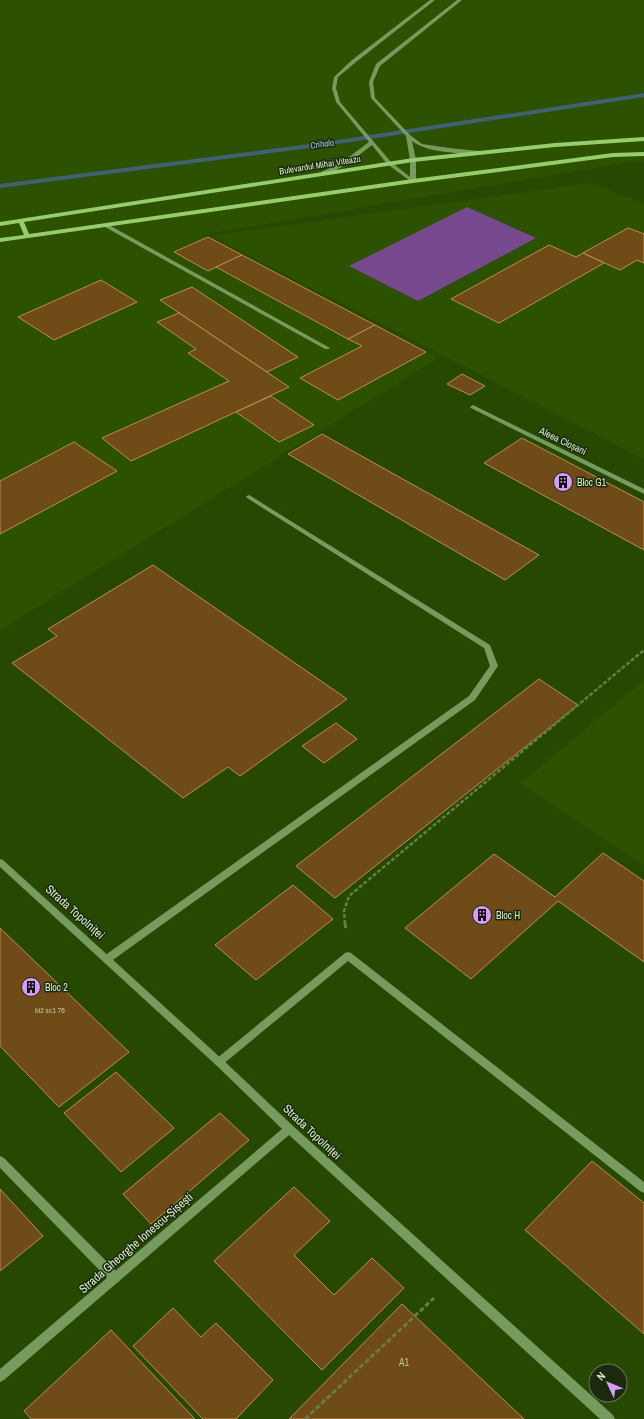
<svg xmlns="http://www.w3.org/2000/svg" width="644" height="1419" font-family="'Archivo Narrow',sans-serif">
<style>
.built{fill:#2c5100}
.green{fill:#77498f}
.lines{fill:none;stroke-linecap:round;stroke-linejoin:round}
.stream{fill:#416173;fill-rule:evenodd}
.building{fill:#6e4b17;stroke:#be8e4c}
.path-far1{stroke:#637f45;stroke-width:2.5;stroke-dasharray:4 2;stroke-linecap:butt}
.path{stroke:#637f45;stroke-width:3;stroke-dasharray:5 2.5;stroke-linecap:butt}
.service{fill:#779a5e;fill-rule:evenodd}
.minor{fill:#779a5e;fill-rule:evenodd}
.secondary{fill:#96cd6c;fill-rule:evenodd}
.labels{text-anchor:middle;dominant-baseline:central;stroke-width:3;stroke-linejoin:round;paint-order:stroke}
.number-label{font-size:8px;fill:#bec49d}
.far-water-label{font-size:9px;font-style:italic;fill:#a1c4ee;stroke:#1b2a0f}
.far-street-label{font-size:9px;fill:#d8ecca;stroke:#1b2a0f}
.street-label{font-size:10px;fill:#d8ecca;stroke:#1b2a0f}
.poi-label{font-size:10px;fill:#d8ecca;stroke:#1b2a0f;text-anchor:start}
.near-number-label{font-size:10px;fill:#bec49d}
.near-street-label{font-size:12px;fill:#d8ecca;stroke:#1b2a0f}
</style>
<rect width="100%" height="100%" fill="#274801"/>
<g class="built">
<path d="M0,0H644V161H635L201,235L438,358L0,630Z"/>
<path d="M591,183L644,204V459L211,236Z"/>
<path d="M644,680V865L521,783Z"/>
</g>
<path class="green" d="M467,207L536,238L418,301L349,266Z"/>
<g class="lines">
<path class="stream" d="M644,93V97L325,146L0,188V184L325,142Z"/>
</g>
<g class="building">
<path d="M628,228L644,234V263L637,260L620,270L583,253Z"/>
<path d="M208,237L242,255L208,271L174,252Z"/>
<path d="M549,245L576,257L583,253L604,263L499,323L451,299Z"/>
<path d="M242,255L375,325L348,339L216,267Z"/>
<path d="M101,280L137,302L54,340L18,317Z"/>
<path d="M192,287L298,357L267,372L160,300Z"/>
<path d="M179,313L289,387L131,461L102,438L229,381L188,353L196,349L157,322Z"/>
<path d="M375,325L426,352L338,400L300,378L362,346L348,339Z"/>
<path d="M462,374L485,386L470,395L447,384Z"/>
<path d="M271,396L314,425L279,442L236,412Z"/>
<path d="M322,434L539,555L505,580L288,454Z"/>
<path d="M522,438L644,502V550L484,463Z"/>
<path d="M74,442L117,471L0,534V481Z"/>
<path d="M153,565L347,699L240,776L228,767L183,798L12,663L57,636L48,629Z"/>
<path d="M539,679L578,705L335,898L296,866Z"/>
<path d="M336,723L357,739L324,763L302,746Z"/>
<path d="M603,853L644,881V962L558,901L471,979L405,928L494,854L555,897Z"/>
<path d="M293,885L333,919L256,980L215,945Z"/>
<path d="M0,928L129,1052L59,1107L0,1046Z"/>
<path d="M116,1072L174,1128L121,1172L64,1113Z"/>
<path d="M220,1113L249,1140L151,1224L123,1194Z"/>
<path d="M592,1161L644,1203V1334L525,1230Z"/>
<path d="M294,1187L330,1221L294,1255L334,1295L372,1258L404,1288L322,1370L214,1261Z"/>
<path d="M0,1189L43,1236L0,1271Z"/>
<path d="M402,1304L524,1419H289Z"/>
<path d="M173,1308L201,1337L216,1323L273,1380L236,1419H203L133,1346Z"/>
<path d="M111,1330L195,1419H31L24,1411Z"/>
</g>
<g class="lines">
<path class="path-far1" d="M345,924L344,911L349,896L644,650"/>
<g class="path">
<path d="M345,923L346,930"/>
<path d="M305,1419L434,1298"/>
</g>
<g class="service">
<path d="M430,0H435L356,62L338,77L336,88L340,102L391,162L410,177V160L406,136L371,98L369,82L376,64L457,0H462L380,66L373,82L375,98L410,135L422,144L449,148L479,151L482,153L479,155C460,153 427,153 412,141L416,160V181L413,183L387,164L372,145C360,154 336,175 321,174V172L341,163L369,142L336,102L332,88L334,77L352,60Z"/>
<path d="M105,225H109L330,348L329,349H325L105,227Z"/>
<path d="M249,495L490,645L498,666L475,700L110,962L107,963L104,962L102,959L104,956L469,696L490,666L484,648L247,498L246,497L247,496Z"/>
<path d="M348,952L351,953L644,1182V1193L640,1191L348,961L222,1065L219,1066L216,1065L214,1062L216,1059L345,953Z"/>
<path d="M0,1156L4,1158L119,1274L120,1278L119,1282L115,1283L111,1282L0,1168Z"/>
</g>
<g class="minor">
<path d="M473,405L644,489V494L471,408L470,407Z"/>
<path d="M0,859L3,860L222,1059L293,1126L613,1415L615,1419H600L289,1135L4,1380L0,1382V1369L282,1129L216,1065L0,867Z"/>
</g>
<path class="secondary" d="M644,137V141L555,147L413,162L24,222L29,234L413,179L613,153L644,152V156L613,157L413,183L0,242V238L24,235L19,223L0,226V222L413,158L555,143Z"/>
</g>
<defs>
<g id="building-disc" transform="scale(1)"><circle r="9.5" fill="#d79bf9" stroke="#1b2a0f"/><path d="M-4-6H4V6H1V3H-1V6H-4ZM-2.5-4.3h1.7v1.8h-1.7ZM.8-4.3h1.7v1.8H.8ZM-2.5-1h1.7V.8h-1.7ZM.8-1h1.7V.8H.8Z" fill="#111"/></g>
</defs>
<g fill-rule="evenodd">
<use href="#building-disc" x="563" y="482"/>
<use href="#building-disc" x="482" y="915"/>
<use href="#building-disc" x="31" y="987"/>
</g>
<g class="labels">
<g class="number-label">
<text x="50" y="1010">bl2 sc1 76</text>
</g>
<g class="far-water-label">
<text transform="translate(322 144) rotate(-8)">Crihala</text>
</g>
<g class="far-street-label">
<text transform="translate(320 165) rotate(-9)">Bulevardul Mihai Viteazu</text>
</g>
<g class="street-label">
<text transform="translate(563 441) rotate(26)">Aleea Cloșani</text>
</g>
<g class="poi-label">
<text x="577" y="482">Bloc G1</text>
<text x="496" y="915">Bloc H</text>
<text x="45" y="987">Bloc 2</text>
</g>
<g class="near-number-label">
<text x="404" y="1362">A1</text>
</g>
<g class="near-street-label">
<text transform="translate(75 912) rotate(42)">Strada Topolniței</text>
<text transform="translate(312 1132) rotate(43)">Strada Topolniței</text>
<text transform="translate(136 1243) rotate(-41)">Strada Gheorghe Ionescu-Șișești</text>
</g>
</g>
<g transform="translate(608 1383) rotate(314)"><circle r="19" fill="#1b2a0f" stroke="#67785a"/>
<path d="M0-3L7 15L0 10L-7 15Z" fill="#d79bf9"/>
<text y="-6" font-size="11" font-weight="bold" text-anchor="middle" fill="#d8ecca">N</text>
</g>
</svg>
